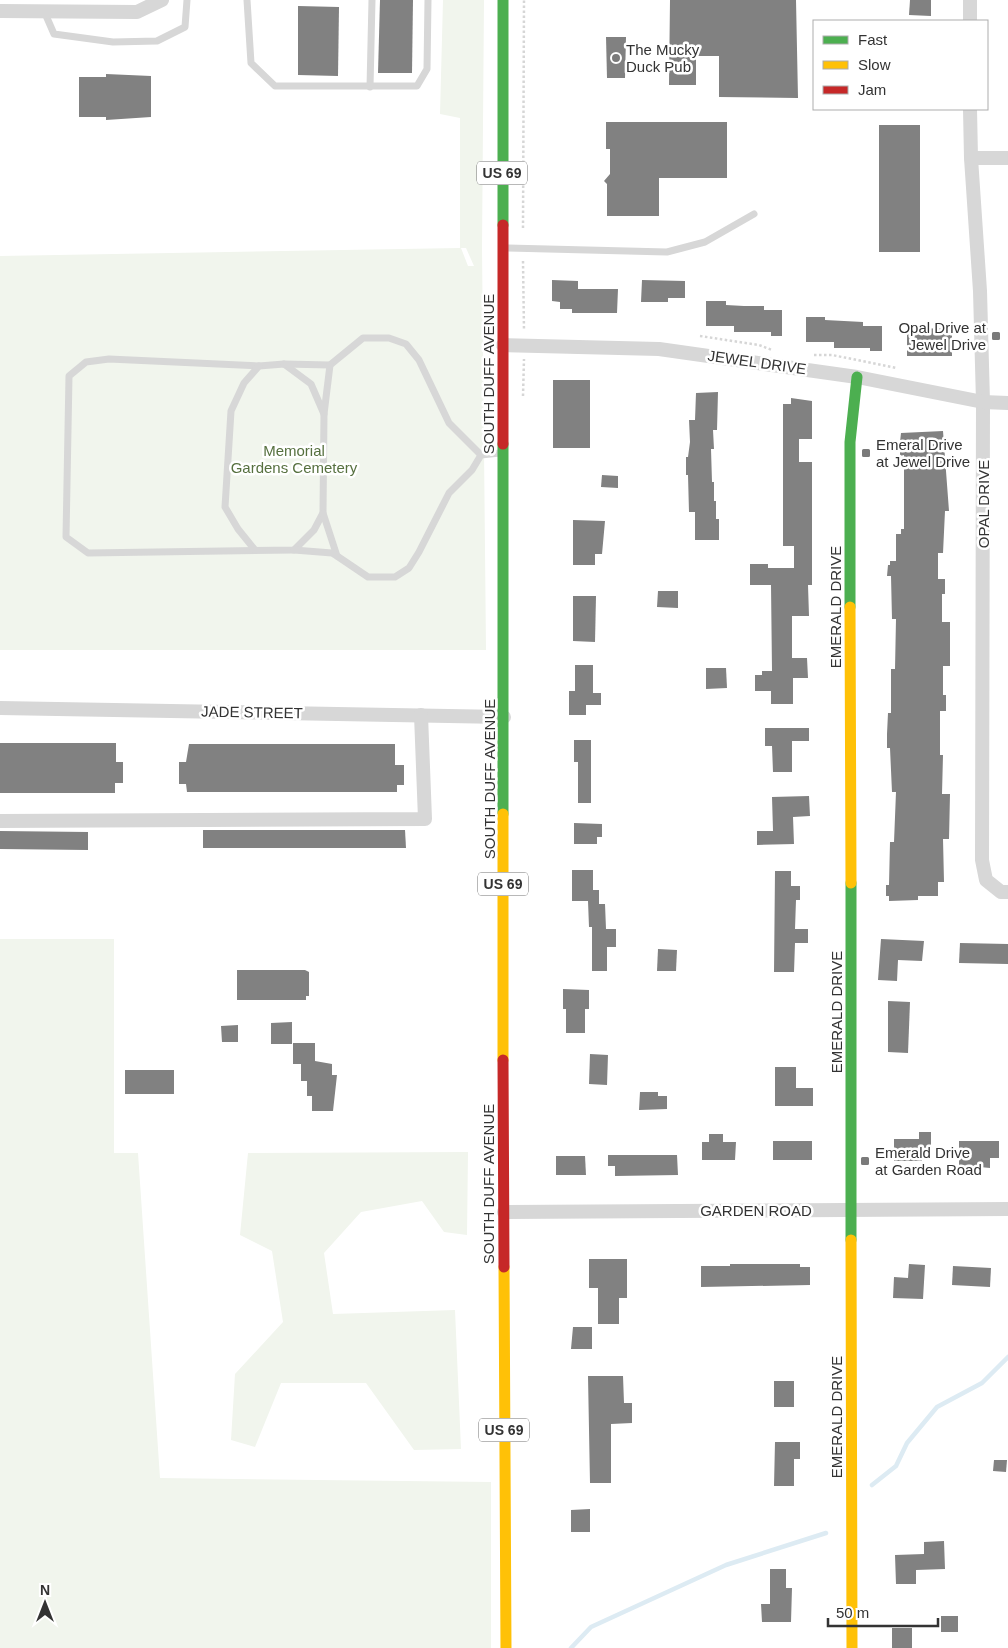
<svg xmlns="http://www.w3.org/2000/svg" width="1008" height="1648" font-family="Arial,sans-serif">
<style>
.green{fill:#f1f5ed;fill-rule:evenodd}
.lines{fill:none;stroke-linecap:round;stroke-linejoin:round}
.stream{stroke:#ddebf3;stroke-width:4.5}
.building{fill:#818181}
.path{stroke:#d6d6d6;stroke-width:2.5;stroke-dasharray:2.5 2.5;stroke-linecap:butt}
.lane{stroke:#d7d7d7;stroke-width:7}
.street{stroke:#d7d7d7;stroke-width:14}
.fast{stroke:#4caf50;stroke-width:11}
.slow{stroke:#ffc107;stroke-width:11}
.jam{stroke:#c62828;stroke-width:11}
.poi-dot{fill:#7a7a7a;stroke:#fff;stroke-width:2}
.labels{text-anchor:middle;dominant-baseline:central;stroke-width:5;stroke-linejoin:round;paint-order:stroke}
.shield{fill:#fff;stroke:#707070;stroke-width:1}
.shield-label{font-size:14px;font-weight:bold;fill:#333}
.poi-label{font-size:15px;fill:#333;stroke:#fff;text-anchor:start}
.street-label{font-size:15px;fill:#333;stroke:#fff}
.park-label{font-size:15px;fill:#56703f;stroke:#fff}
</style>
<rect width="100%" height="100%" fill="#fff"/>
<g class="green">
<path d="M443,0H484L482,248L486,650H0V256L460,248V118L440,114ZM461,248H466L474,266H468Z"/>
<path d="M0,939H114V1153H138L160,1478L491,1482V1648H0Z"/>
<path d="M468,1152L467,1235L444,1232L422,1201L361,1212L324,1253L333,1314L455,1310L461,1449L414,1450L366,1383H281L255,1447L231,1440L235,1374L283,1322L272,1251L240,1235L248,1153Z"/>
</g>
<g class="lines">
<g class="stream">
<path d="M872,1485L896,1466L907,1443L937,1407L982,1383L1008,1357"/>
<path d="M571,1648L591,1627L726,1565L826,1533"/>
</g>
</g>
<g class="building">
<path d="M380,0H413L412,73H378Z"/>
<path d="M670,0H796L798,98L719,97V56H696V85H669Z"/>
<path d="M910,0H931V16L909,15Z"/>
<path d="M298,6L339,7L338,76L298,75Z"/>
<path d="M606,37H626L625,78H607Z"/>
<path d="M106,74L151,76V117L106,120V117H79V77H106Z"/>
<path d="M606,122H727V178H659V216H607V184L604,181L610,174V149H606Z"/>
<rect x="879" y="125" width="41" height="127"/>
<path d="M552,280L578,281V289H618L617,313H572V309H560V302L552,301Z"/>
<path d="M642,280L685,281V298H668V302H641Z"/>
<path d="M706,301H726V305L744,306H764V310H782V336H771V332H734V326H706Z"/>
<path d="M806,317H825V320L863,322V326H882V351H870V348H834V342H806Z"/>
<path d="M952,328V356H907V329Z"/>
<rect x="553" y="380" width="37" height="68"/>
<path d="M718,392L717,430H713L714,449H711L712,482H714V501H716V519H719V540H695V512H689L688,475H686V457H688L690,442L689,420H695L696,393Z"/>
<path d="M791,398L812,401V439H799V462H812V585H808L809,616H792V658H807L808,678H793V704H771V691H755V675H762V671H772L771,585H750V564H768V568H794V546H783V404H791Z"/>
<path d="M943,431L949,511H945L943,553H938V579H945V594H942V622H950V666H943V695H946V711H940V755H943L942,794H950L949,839H943L944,882H938V896H918V900L889,901V896H886V885H889L890,842H894L896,792H892L890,748H887V734L888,713H891V669H895L896,619H892L891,576H887L888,565H890V561H896V534H901V529H904V455L900,456V442L901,433Z"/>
<path d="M602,475L618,476V488L601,487Z"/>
<path d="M573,520L605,521L602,554H595V565H573Z"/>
<path d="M658,591H678V608L657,607Z"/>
<path d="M573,596H596L595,642L573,641Z"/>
<path d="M575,665H593V693H601V705H586V715H569V691H575Z"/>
<path d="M706,668H726L727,688L706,689Z"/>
<path d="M765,728H809V741H792V772H773L772,746H765Z"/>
<path d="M574,740H591V803H578V762H574Z"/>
<path d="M0,743H116V762H123V783H115V793H0Z"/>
<path d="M189,744H395V765H404V785H397V792H187L186,784H179V762H186Z"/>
<path d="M809,796L810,816L793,817L794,844L757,845V831H773L772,797Z"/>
<path d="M574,823L602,824V837H597V844H574Z"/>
<path d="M203,830H405L406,848H203Z"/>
<path d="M0,831L88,832V850L0,849Z"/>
<path d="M572,870H593V890H599V904H605L606,929H616V947H607V971H592V927H589L588,901H572Z"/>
<path d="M775,871H791V886H800V900H796L795,929H808V943H795L794,972H774Z"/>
<path d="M881,939L924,941L922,961L898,960L897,981L878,980Z"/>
<path d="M960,943L1008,944V964L959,963Z"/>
<path d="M658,949L677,950L676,971H657Z"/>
<path d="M237,970H305L309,972V996H306V1000H237Z"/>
<path d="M563,989L589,990V1009H585V1033H566V1009H563Z"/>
<path d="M888,1001L910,1002L908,1053L888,1052Z"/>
<path d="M292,1022V1044H271V1023Z"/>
<path d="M238,1025V1042H222L221,1026Z"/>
<path d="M293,1043H315V1061L332,1064V1075H337L333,1111H312V1096H307V1081H301V1064H293Z"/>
<path d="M590,1054L608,1055L607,1085L589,1084Z"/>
<path d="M775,1067H796V1088H813V1106H775Z"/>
<rect x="125" y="1070" width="49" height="24"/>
<path d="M640,1092H658V1096H667V1109L639,1110Z"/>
<path d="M919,1132H931V1158H922V1161H894V1139H919Z"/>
<path d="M709,1134H723V1142H736L735,1160H702V1142H709Z"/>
<rect x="773" y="1141" width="39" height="19"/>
<path d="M959,1141H999V1158H990V1168L959,1165Z"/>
<path d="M608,1155H677L678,1175L615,1176V1166H608Z"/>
<path d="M556,1156H585L586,1175H556Z"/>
<path d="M589,1259H627V1298H619V1324H598V1288H589Z"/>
<path d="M730,1264H800V1267H810V1285L701,1287V1266H730Z"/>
<path d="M909,1264L925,1265L923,1299L893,1298L894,1277L908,1278Z"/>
<path d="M953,1266L991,1268L990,1287L952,1285Z"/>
<path d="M573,1327H592V1349H571Z"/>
<path d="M588,1376H623L624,1403H632V1423L611,1424V1483H590Z"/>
<rect x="774" y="1381" width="20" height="26"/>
<path d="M775,1442H800V1459H794V1486H774Z"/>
<path d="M994,1460H1007L1006,1472L993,1471Z"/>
<path d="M590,1509V1532H571V1510Z"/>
<path d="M944,1541L945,1569L916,1570V1584H896L895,1555L924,1554V1542Z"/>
<path d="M770,1569H786V1588H792L791,1622H762L761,1604H770Z"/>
<rect x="941" y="1616" width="17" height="16"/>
<rect x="892" y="1628" width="20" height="20"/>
</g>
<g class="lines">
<g class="path">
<path d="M523,228L524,0"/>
<path d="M523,261L524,331"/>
<path d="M700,336L759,345L772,350"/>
<path d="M814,355H832L897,368"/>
<path d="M523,396L524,359"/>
</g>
<g class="lane">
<path d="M247,0L251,63L275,86H417L427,69L428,0"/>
<path d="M44,11L54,34L113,42L157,41L185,27L187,0"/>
<path d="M370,87L372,0"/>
<path d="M505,248L667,252L705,242L754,214"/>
<path d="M109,359L259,366L284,364L311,384L324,414L323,513L314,530L294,550L88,553L66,537L69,376L86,362Z"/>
<path d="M284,364L330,365L363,338H389L406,344L419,360L449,423L481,455"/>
<path d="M324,414L330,365"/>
<path d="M323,513L337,556L368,577H395L409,568L419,552L449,493L472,470L481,455L500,453"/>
<path d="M255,550L238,529L225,507L231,411L244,383L259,366"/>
<path d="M294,550L332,553L337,556"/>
</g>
<g class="street">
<path d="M0,11L137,12L162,0"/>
<path d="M970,21V0"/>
<path d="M970,109L971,158L980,291L983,402L982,860L986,880L1001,892H1008"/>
<path d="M971,158H1008"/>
<path d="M503,345L659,349L857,377L983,402L1008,403"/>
<path d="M0,708L504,717"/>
<path d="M0,821L425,819L421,715"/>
<path d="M504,1212L1008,1209"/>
</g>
<g class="fast">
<path d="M503,0V225"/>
<path d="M503,444V814"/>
<path d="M850,607V442L857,377"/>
<path d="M851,883V1240"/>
</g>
<g class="slow">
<path d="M850,607L851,883"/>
<path d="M503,814V1060"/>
<path d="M851,1240L852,1648"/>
<path d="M504,1267L506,1648"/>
</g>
<g class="jam">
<path d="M503,225V444"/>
<path d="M503,1060L504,1267"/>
</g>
</g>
<g class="poi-dot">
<circle cx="616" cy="58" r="5"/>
<rect x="991" y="331" width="10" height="10" rx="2.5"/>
<rect x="861" y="448" width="10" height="10" rx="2.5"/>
<rect x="860" y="1156" width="10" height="10" rx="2.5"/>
</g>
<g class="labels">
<g class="shield">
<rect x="477" y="161.5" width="50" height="23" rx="4"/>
<rect x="478" y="872.5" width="50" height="23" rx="4"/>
<rect x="479" y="1418.5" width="50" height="23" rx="4"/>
</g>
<g class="shield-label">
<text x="502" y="173">US 69</text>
<text x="503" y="884">US 69</text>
<text x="504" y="1430">US 69</text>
</g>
<g class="poi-label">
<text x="626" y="49">The Mucky<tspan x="626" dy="17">Duck Pub</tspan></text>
<text x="986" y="327" text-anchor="end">Opal Drive at<tspan x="986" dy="17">Jewel Drive</tspan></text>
<text x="876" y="444">Emeral Drive<tspan x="876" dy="17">at Jewel Drive</tspan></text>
<text x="875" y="1152">Emerald Drive<tspan x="875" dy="17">at Garden Road</tspan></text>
</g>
<g class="street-label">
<text transform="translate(757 362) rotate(8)">JEWEL DRIVE</text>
<text transform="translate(488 374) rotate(-90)">SOUTH DUFF AVENUE</text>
<text transform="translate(983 504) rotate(-90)">OPAL DRIVE</text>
<text transform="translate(835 607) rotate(-90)">EMERALD DRIVE</text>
<text transform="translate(252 712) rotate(1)">JADE STREET</text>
<text transform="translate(489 779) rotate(-90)">SOUTH DUFF AVENUE</text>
<text transform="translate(836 1012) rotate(-90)">EMERALD DRIVE</text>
<text transform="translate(488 1184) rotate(-90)">SOUTH DUFF AVENUE</text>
<text x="756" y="1210">GARDEN ROAD</text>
<text transform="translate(836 1417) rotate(-90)">EMERALD DRIVE</text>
</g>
<g class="park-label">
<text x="294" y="450">Memorial<tspan x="294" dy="17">Gardens Cemetery</tspan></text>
</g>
</g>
<rect x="813" y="20" width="175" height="90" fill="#ffffff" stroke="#adadad"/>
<rect x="823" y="36" width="25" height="8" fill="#4caf50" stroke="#adadad"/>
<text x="858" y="45" font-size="15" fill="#333333">Fast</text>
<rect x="823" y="61" width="25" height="8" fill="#ffc107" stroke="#adadad"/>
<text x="858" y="70" font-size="15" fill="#333333">Slow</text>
<rect x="823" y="86" width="25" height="8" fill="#c62828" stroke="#adadad"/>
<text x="858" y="95" font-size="15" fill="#333333">Jam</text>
<g transform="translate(45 1603)" stroke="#ffffff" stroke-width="4" paint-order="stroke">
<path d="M0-4L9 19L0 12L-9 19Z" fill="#333333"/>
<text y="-8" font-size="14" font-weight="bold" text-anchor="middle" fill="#333333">N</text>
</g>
<path d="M828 1618v8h110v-8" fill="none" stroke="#333333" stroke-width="2.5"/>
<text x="836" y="1618" font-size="15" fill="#333333" stroke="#ffffff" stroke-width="4" paint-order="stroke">50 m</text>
</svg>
